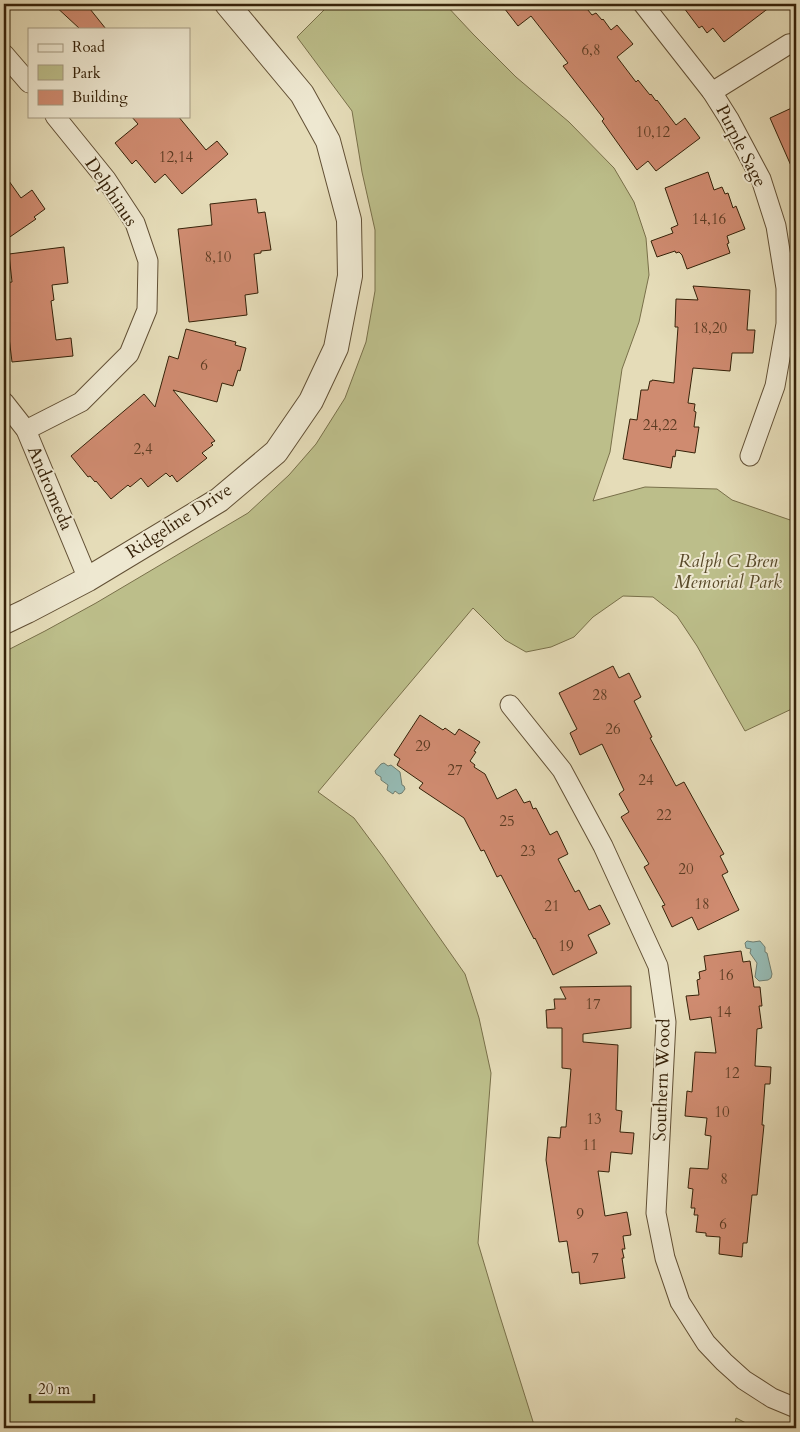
<svg xmlns="http://www.w3.org/2000/svg" width="800" height="1432" font-family="Cardo,serif">
<style>
.green{fill:#bcbe8a;stroke:#79704a}
.water{fill:#96bab3;stroke:#707d6f}
.building{fill:#cf8b70;stroke:#362209}
.lines{fill:none;stroke-linecap:round;stroke-linejoin:round}
.minor-casing{stroke:#625035;stroke-width:21}
.tertiary-casing{stroke:#625035;stroke-width:26}
.minor{stroke:#eee8d1;stroke-width:19}
.tertiary{stroke:#eee8d1;stroke-width:24}
.labels{text-anchor:middle;dominant-baseline:central;stroke-width:4;stroke-linejoin:round;paint-order:stroke}
.number-label{font-size:15px;fill:#5c3c23}
.street-label{font-size:18px;fill:#362209;stroke:#eee8d1}
.park-label{font-size:18px;font-style:italic;fill:#584929;stroke:#eee8d1}
</style>
<rect width="100%" height="100%" fill="#e5dcb8"/>
<filter id="stains"><feTurbulence type="fractalNoise" baseFrequency=".004" numOctaves="4"/><feColorMatrix values="0 0 0 0 .2 0 0 0 0 .09 0 0 0 0 .02 0 0 0 .5 -.17"/></filter>
<radialGradient id="worn" r=".72"><stop offset=".6" stop-color="#630" stop-opacity="0"/><stop offset="1" stop-color="#630" stop-opacity=".3"/></radialGradient>
<g class="green">
<path d="M330,4H445L473,34L516,77L569,122L614,168L634,202L646,238L649,275L639,322L622,369L610,452L593,501L645,487L717,489L732,500L796,522V707L745,731L697,646L677,616L653,597L623,596L593,617L574,637L551,647L526,652L505,640L473,608L318,792L354,818L383,857L465,974L479,1018L491,1073L478,1243L498,1310L535,1428H4V652L45,631L96,603L248,513L289,475L316,444L345,398L366,342L375,291V230L362,172L352,111L297,37Z"/>
<path d="M736,1418L756,1428H734Z"/>
</g>
<g class="water">
<path d="M384,763L388,766L391,765L400,772L402,785L404,786L405,789L402,793L399,794L395,791L393,794L387,790L388,785L381,780V777L376,774L375,771L381,764Z"/>
<path d="M747,941L753,942L760,941L765,947V952L767,953L772,974L771,978L768,980L759,981L755,977L757,963L750,953L751,949L746,948L745,943Z"/>
</g>
<g class="building">
<path d="M53,4H86L106,29H80Z"/>
<path d="M501,4H583L592,15L596,13L602,20L603,19L611,30L617,25L633,44L617,57L636,82L638,80L650,95L651,94L656,101L657,100L676,125L685,118L700,138L656,171L648,161L637,170L602,121L604,119L563,66L568,63L531,16L518,26Z"/>
<path d="M681,4H774L724,42L713,28L707,33L702,26L699,28Z"/>
<path d="M796,106V177L770,118Z"/>
<path d="M131,116H178L206,150L217,141L228,154L182,194L165,174L155,183L136,160L132,164L115,143L138,124Z"/>
<path d="M708,172L714,190L722,187L725,194L728,193L733,208L736,206L745,229L727,236L729,243L727,244L730,253L687,269L682,255L679,252L676,253L675,251L657,257L651,241L673,233L671,228L678,225L665,188Z"/>
<path d="M4,174L21,198L32,190L45,209L34,217L36,219L4,241Z"/>
<path d="M256,199L258,213L265,212L271,250L261,251V253L254,254L258,293L245,295L247,315L189,322L178,229L212,225L210,204Z"/>
<path d="M64,247L68,283L52,285L54,300L51,301L56,340L71,338L73,356L12,362L9,337L4,338V283L12,282L9,254Z"/>
<path d="M693,286L750,290L747,330H755L753,353H732L730,371L693,368L688,403L695,404L694,411L696,412L694,427H699L695,453L676,450L675,457L673,456L671,468L623,459L630,419L637,420L641,390H648L650,381H652V380L674,383L678,327H675L676,299L698,300Z"/>
<path d="M186,329L236,342L235,345L246,348L240,371L238,370L233,386L222,383L217,402L173,390L215,441L211,443L213,445L202,453L207,458L177,482L172,475L170,477L166,473L148,487L141,478L130,487L128,485L111,499L96,481L95,482L90,476L88,477L71,456L144,394L155,407L169,356L178,359Z"/>
<path d="M613,666L619,678L629,673L641,697L634,701L652,737L650,738L676,786L684,782L724,854L720,856L728,872L722,875L739,910L698,930L692,917L672,927L662,906L665,905L644,867L649,864L621,817L629,812L619,794L624,790L602,744L580,755L570,733L577,729L559,693Z"/>
<path d="M420,715L443,730L445,728L455,735L459,729L480,742L474,751L476,752L470,761L475,765L474,767L485,774L497,799L516,789L524,803L530,801L533,809L536,808L550,835L557,831L568,854L558,859L575,892L579,890L589,910L600,905L610,924L588,935L597,953L553,975L535,938L534,939L501,875L497,877L484,850L481,851L464,818L419,788L423,783L397,765L400,759L394,755Z"/>
<path d="M741,951L743,962L750,961L754,987H760L762,1006H759L762,1028L757,1029L755,1066L771,1067L770,1084H765L762,1125H764L757,1195H752L747,1243H743L742,1257L719,1254L720,1237L706,1236V1233L696,1232L698,1215H694L695,1208H691L693,1189L688,1188L690,1168L708,1169L711,1136L705,1135L707,1118L685,1116L687,1091L692,1092L695,1052L716,1053L711,1017L690,1020L686,996L699,995L697,980L700,979L699,972L706,970L704,956Z"/>
<path d="M631,986V1028L583,1034V1042L618,1045L616,1110L622,1111L620,1132L634,1133L632,1154L611,1152L609,1172L598,1171L605,1216L627,1212L631,1235L623,1236L625,1249H622L624,1258H622L625,1278L580,1284L579,1272L572,1273L567,1241L559,1242L546,1160L548,1137L560,1138L561,1127H566L571,1069L562,1068V1028H547L546,1010L555,1009L554,999H566L560,987Z"/>
</g>
<g class="lines">
<g class="minor-casing">
<g id="minor">
<path d="M643,4L712,92L729,119L761,179L776,226L786,288V324L775,386L750,456"/>
<path d="M4,54L29,83"/>
<path d="M712,92L789,44L796,43"/>
<path d="M4,402L26,430L88,579"/>
<path d="M26,430L81,402L129,354L147,310L148,261L135,223L106,179L55,116"/>
<path d="M510,705L562,770L603,846L658,966L666,1022L656,1213L665,1258L680,1302L706,1343L724,1362L744,1380L772,1398L796,1408"/>
</g>
</g>
<g class="tertiary-casing">
<path id="tertiary" d="M4,622L27,611L88,579L219,500L276,452L311,401L336,348L350,276L349,220L328,141L302,94L227,4"/>
</g>
<use href="#minor" class="minor"/>
<use href="#tertiary" class="tertiary"/>
</g>
<g class="labels">
<g class="number-label">
<text x="591" y="50">6,8</text>
<text x="653" y="132">10,12</text>
<text x="176" y="157">12,14</text>
<text x="709" y="219">14,16</text>
<text x="218" y="257">8,10</text>
<text x="710" y="328">18,20</text>
<text x="204" y="365">6</text>
<text x="660" y="425">24,22</text>
<text x="143" y="449">2,4</text>
<text x="600" y="695">28</text>
<text x="613" y="729">26</text>
<text x="423" y="746">29</text>
<text x="455" y="770">27</text>
<text x="646" y="780">24</text>
<text x="664" y="815">22</text>
<text x="507" y="821">25</text>
<text x="528" y="851">23</text>
<text x="686" y="869">20</text>
<text x="702" y="904">18</text>
<text x="552" y="906">21</text>
<text x="566" y="946">19</text>
<text x="726" y="975">16</text>
<text x="593" y="1004">17</text>
<text x="724" y="1012">14</text>
<text x="732" y="1073">12</text>
<text x="722" y="1112">10</text>
<text x="594" y="1119">13</text>
<text x="590" y="1145">11</text>
<text x="724" y="1179">8</text>
<text x="580" y="1214">9</text>
<text x="723" y="1224">6</text>
<text x="595" y="1258">7</text>
</g>
<g class="street-label">
<text transform="translate(741 146) rotate(63)">Purple Sage</text>
<text transform="translate(111 192) rotate(56)">Delphinus</text>
<text transform="translate(50 488) rotate(67)">Andromeda</text>
<text transform="translate(179 521) rotate(-33)">Ridgeline Drive</text>
<text transform="translate(662 1080) rotate(-88)">Southern Wood</text>
</g>
<g class="park-label">
<text x="728" y="561">Ralph C Bren<tspan x="728" dy="21">Memorial Park</tspan></text>
</g>
</g>
<rect width="800" height="1432" fill="none" stroke="#e5dcb8" stroke-width="20"/>
<rect x="5" y="5" width="790" height="1422" fill="none" stroke="#362209" stroke-width="2.5"/>
<rect x="10" y="10" width="780" height="1412" fill="none" stroke="#362209"/>
<rect x="28" y="28" width="162" height="90" fill="#eee8d1" stroke="#a49981"/>
<rect x="38" y="44" width="25" height="8" fill="#eee8d1" stroke="#a49981"/>
<text x="72" y="52" font-size="15" fill="#362209">Road</text>
<rect x="38" y="65" width="25" height="15" fill="#bcbe8a" stroke="#a49981"/>
<text x="72" y="78" font-size="15" fill="#362209">Park</text>
<rect x="38" y="90" width="25" height="15" fill="#cf8b70" stroke="#a49981"/>
<text x="72" y="102" font-size="15" fill="#362209">Building</text>
<path d="M30 1394v8h64v-8" fill="none" stroke="#362209" stroke-width="2.5"/>
<text x="38" y="1394" font-size="15" fill="#362209" stroke="#eee8d1" stroke-width="4" paint-order="stroke">20 m</text>
<rect width="100%" height="100%" filter="url(#stains)"/>
<rect width="100%" height="100%" fill="url(#worn)"/>
</svg>
